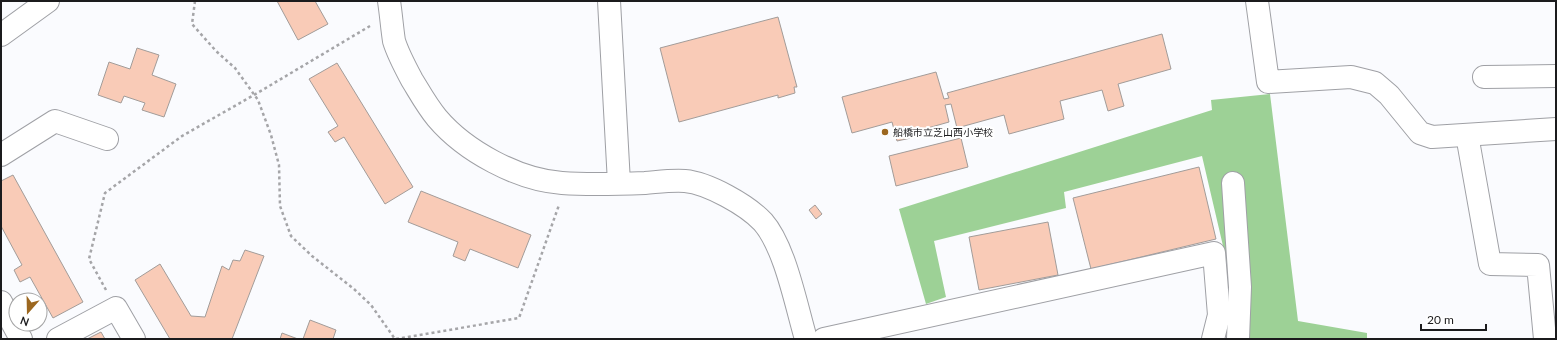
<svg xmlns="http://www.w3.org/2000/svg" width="1557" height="340" font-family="Lato,'Noto Sans JP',sans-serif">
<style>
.forest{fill:#9dd196}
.building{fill:#f9cbb7;stroke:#a29c99}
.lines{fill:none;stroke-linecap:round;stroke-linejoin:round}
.minor-casing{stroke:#9fa0a5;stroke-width:24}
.path{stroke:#a5a5a8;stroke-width:2.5;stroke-dasharray:3 3;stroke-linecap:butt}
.minor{stroke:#fff;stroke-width:22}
.poi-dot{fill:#9c671f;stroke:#fff;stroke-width:1.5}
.labels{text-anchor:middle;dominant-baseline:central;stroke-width:4;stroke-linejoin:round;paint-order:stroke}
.poi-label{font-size:10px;fill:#1b1b1d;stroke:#fff;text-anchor:start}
</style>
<rect width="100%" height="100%" fill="#fafbfe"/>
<path class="forest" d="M1270,94L1298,321L1367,333V339H1244V257L1227,263L1202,156L1064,192L1066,208L934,241L946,297L926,304L899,209L1212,110L1211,100Z"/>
<g class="building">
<path d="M277,1H315L328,24L298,40Z"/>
<path d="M778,17L797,87H794L795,93L778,98V95L679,122L660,48Z"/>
<path d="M1162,34L1171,69L1118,84L1124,106L1108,111L1102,90L1060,101L1064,119L1009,134L1004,115L957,128L951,104L945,105L949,122L910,133L911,138L897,141L892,122L852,133L842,97L936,72L944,99L949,98L947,93Z"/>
<path d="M137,48L159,55L152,75L176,84L164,117L142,110L145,103L124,96L121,103L98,95L109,62L130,69Z"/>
<path d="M337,63L413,187L385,204L344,137L335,142L328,132L338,126L309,79Z"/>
<path d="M961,138L968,167L896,186L889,156Z"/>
<path d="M1199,167L1216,239L1091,269L1073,198Z"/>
<path d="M13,175L83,302L53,318L30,277L20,282L14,270L22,265L1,226V181Z"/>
<path d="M421,191L531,235L518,268L470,249L465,261L453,256L458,242L408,222Z"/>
<path d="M815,205L822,214L816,219L809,210Z"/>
<path d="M1048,222L1058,275L979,290L969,237Z"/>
<path d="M245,250L264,256L232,339H170L135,280L160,264L191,316L205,317L222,266L229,270L233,260L240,261Z"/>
<path d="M310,320L336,330L333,339H303Z"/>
<path d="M101,332L105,339H87Z"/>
<path d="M282,333L298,339H280Z"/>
</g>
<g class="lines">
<g class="minor-casing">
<g id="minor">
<path d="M389,1C391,14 392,28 394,41C398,54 405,67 412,80C420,93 427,106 437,118C465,151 518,180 562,183C590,185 618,184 645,183C658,182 672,180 685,181C708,183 747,205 763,222C785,247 796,305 806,339"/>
<path d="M609,1L619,183"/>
<path d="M1257,1L1268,82L1351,77L1375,83L1389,95L1420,133L1432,137L1556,129"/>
<path d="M1,35L48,1"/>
<path d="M1484,77L1556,76"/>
<path d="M1467,135L1490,264L1538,265L1545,339"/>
<path d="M1,155L55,121L107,139"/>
<path d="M1233,183L1240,287L1238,339"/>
<path d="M1,302L21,339"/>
<path d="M58,339L116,308L134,339"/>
<path d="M824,339L1214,253L1219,315L1213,339"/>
</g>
</g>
<g class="path">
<path d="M195,1L192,24L216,51L235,68L258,100L271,135L279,165L280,206L291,236L312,256L354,289L371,305L395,339"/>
<path d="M106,290L89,259L105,193L182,136L254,95L370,26"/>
<path d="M396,339L519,318L559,205"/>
</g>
<use href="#minor" class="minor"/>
</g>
<circle class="poi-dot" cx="885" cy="132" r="4"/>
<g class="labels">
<g class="poi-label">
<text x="893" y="132">船橋市立芝山西小学校</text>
</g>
</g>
<rect width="1557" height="340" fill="none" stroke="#1b1b1d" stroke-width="4"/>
<g transform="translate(28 312) rotate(200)"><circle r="19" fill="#ffffff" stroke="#a4a4a5"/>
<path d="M0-3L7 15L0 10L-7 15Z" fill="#9c671f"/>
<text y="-6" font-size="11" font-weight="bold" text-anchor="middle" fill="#1b1b1d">N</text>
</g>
<path d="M1421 324v6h65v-6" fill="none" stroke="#1b1b1d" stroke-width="2"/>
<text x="1427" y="324" font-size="12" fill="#1b1b1d" stroke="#ffffff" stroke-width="3" paint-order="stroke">20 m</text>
</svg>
